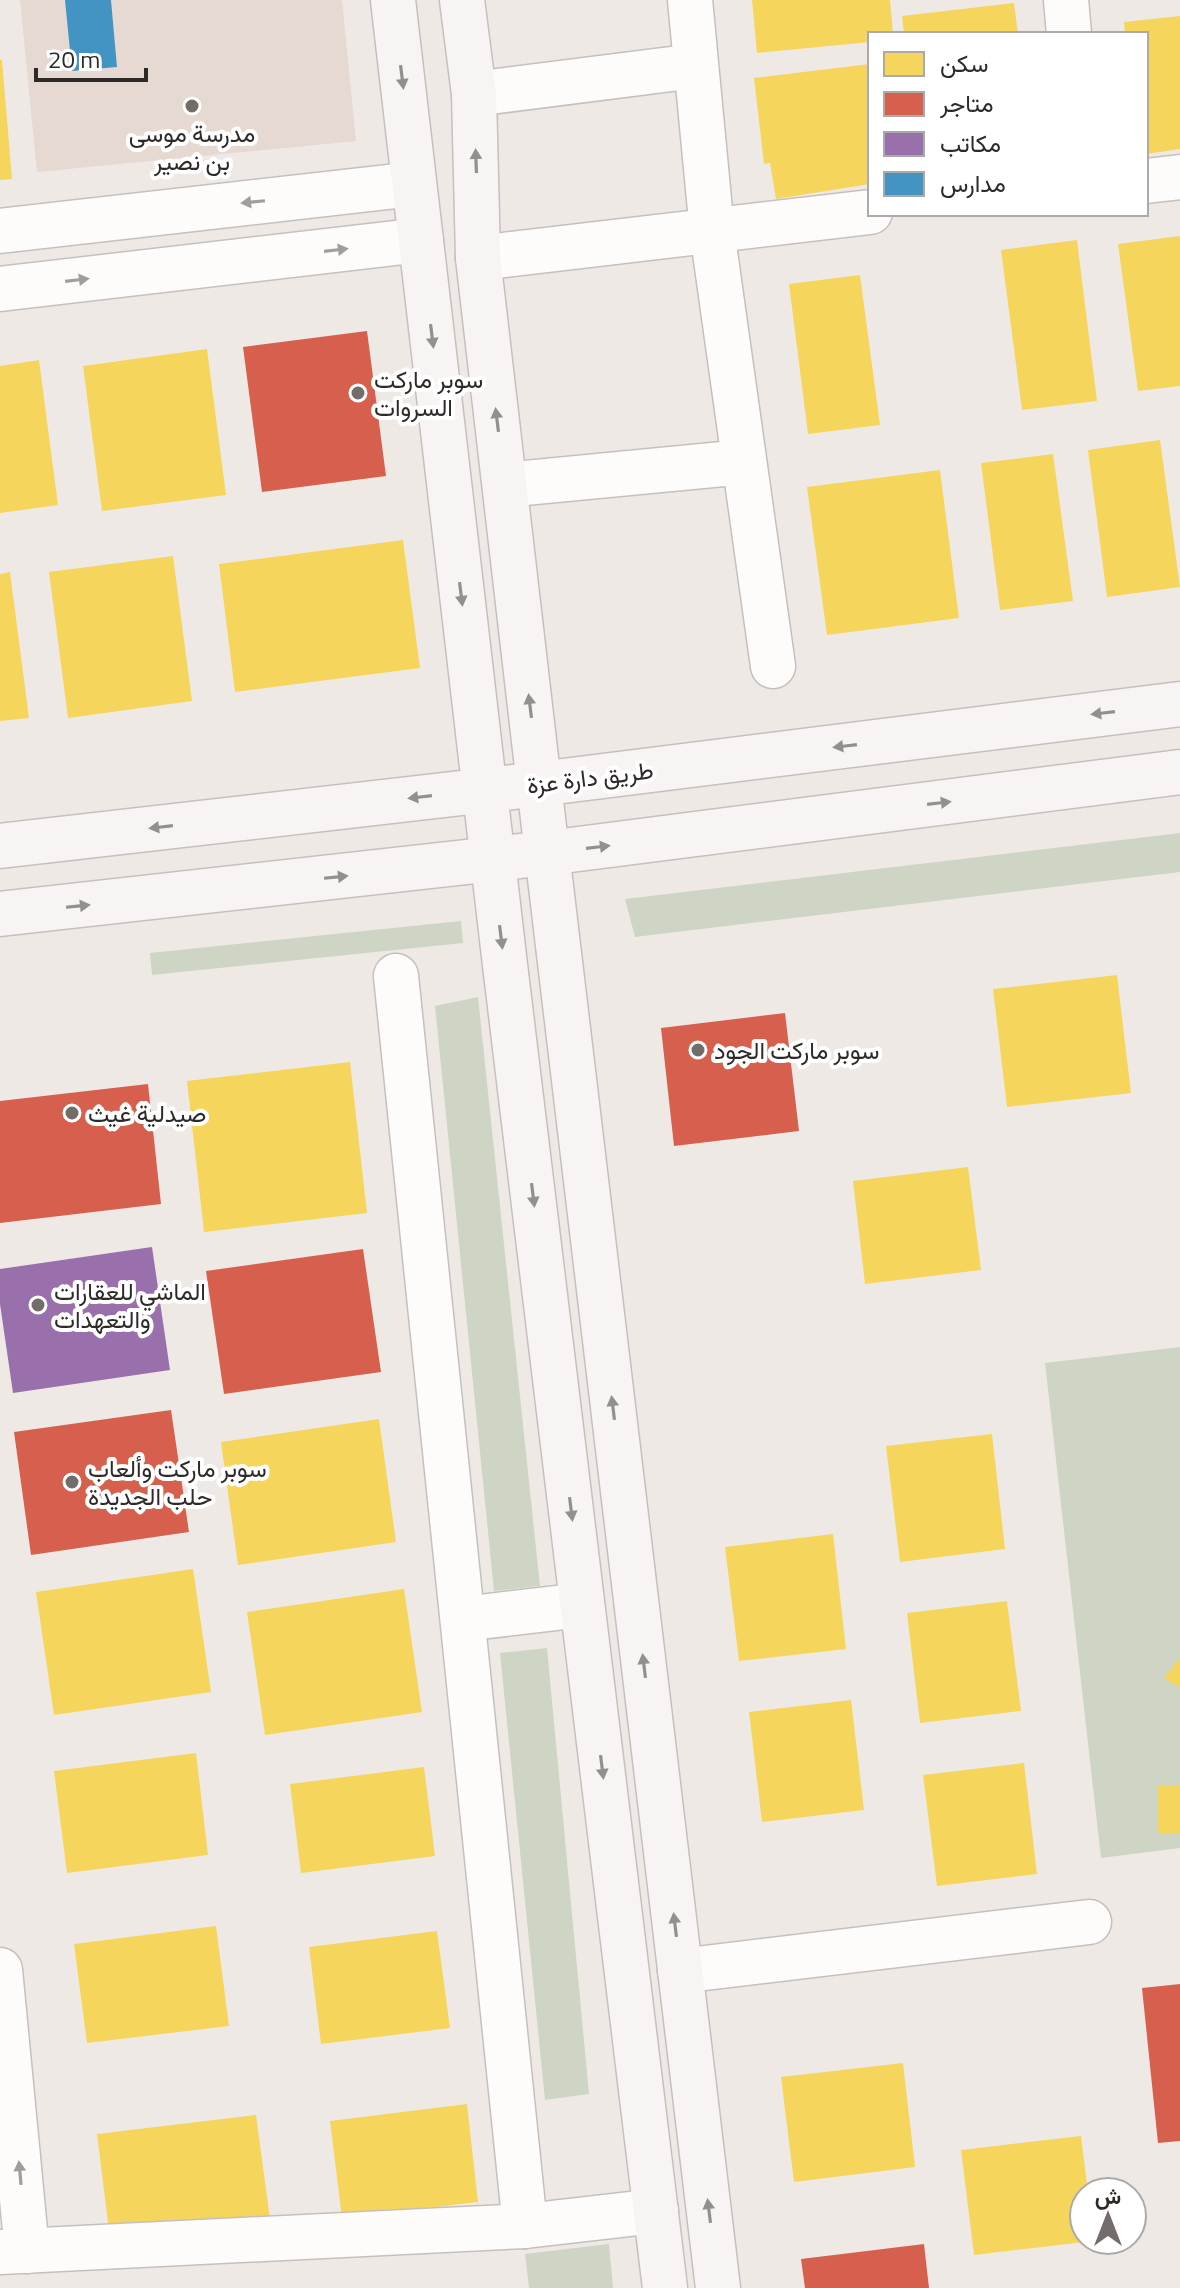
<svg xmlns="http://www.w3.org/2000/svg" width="1180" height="2288" font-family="'Titillium Web',Vazirmatn,sans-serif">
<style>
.built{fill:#e5d9d2}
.green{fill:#ced5c4}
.homes{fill:#f6d55c}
.shops{fill:#d6604d}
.offices{fill:#9970ab}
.schools{fill:#4393c3}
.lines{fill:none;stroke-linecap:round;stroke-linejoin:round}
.street-casing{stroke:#c5c0be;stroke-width:47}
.secondary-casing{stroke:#c5c0be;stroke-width:47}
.street{stroke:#fdfcfb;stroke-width:44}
.secondary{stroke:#f8f4f4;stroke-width:44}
.oneway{fill:#938f8e}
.oneway2{fill:#a09e9c}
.poi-dot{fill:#726d6a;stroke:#fff;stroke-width:3}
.labels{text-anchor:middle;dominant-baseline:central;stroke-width:8;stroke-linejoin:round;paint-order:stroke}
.poi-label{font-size:24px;fill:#2e2a28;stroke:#fff;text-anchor:start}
.street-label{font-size:24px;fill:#2e2a28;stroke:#fff}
</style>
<rect width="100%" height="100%" fill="#efe9e6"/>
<path class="built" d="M20,0H65L73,71L117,67L111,0H342L356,141L37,172Z"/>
<g class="green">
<path d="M1180,833V872L635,937L625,899Z"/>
<path d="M461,921L463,943L152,975L150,953Z"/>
<path d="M478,997L540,1586L494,1591L435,1006Z"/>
<path d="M1180,1347V1848L1101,1858L1045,1363Z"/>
<path d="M547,1648L589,2094L545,2100L500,1653Z"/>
<path d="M609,2244L613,2288H529L525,2254Z"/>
</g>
<g class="homes">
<path d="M752,0H890L893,34H870V42L757,53Z"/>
<path d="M1014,3L1018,34H904L902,16Z"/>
<path d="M1180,16V149L1146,154V34H1125L1124,22Z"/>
<path d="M0,60H2L12,179L0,180Z"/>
<path d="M870,64V184L776,199L770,163L764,164L754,78Z"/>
<path d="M1180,236V386L1138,391L1118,244Z"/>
<path d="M1077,240L1097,401L1022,410L1001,250Z"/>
<path d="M860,275L880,425L808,434L789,284Z"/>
<path d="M207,349L226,495L102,511L83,366Z"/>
<path d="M39,360L58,505L0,513V366Z"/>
<path d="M1160,440L1180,587L1107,597L1088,450Z"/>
<path d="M1053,454L1073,601L1000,610L981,463Z"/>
<path d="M940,470L959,618L827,635L807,487Z"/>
<path d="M403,540L420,668L235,692L219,564Z"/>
<path d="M173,556L192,701L68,718L49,572Z"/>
<path d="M10,572L29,718L0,721V574Z"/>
<path d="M1117,975L1131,1093L1007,1107L993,989Z"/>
<path d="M350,1062L367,1213L204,1232L187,1081Z"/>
<path d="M968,1167L981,1270L865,1284L853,1181Z"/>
<path d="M379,1419L396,1542L238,1565L221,1442Z"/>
<path d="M992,1434L1005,1549L900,1562L886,1446Z"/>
<path d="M833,1534L846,1649L739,1661L725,1547Z"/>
<path d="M193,1569L211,1692L54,1715L36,1592Z"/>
<path d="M404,1589L422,1712L265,1735L247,1612Z"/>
<path d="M1007,1601L1021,1711L920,1723L907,1613Z"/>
<path d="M1180,1658V1688L1164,1678Z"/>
<path d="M851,1700L864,1810L762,1822L749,1712Z"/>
<path d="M196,1753L208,1855L67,1873L54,1771Z"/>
<path d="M1024,1763L1037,1874L937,1886L923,1775Z"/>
<path d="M424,1767L435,1856L301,1873L290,1784Z"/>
<rect x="1158" y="1785" width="22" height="48"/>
<path d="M216,1926L229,2026L87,2043L74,1944Z"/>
<path d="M437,1931L450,2028L321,2044L309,1947Z"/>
<path d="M903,2063L915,2167L794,2182L781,2077Z"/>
<path d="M467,2104L478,2202L342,2218L330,2121Z"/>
<path d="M256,2115L270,2219L110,2239L97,2134Z"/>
<path d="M1081,2136L1088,2192H1084V2242L974,2255L961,2150Z"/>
</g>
<g class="shops">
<path d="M367,331L386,476L262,492L243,347Z"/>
<path d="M785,1013L799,1131L674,1146L661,1028Z"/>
<path d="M148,1084L161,1204L0,1223V1101Z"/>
<path d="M363,1249L381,1372L224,1394L206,1271Z"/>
<path d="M171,1410L189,1532L31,1555L14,1432Z"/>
<path d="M1180,1984V2141L1158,2143L1142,1988Z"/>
<path d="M924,2244L929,2288H805L801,2259Z"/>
</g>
<path class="offices" d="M152,1247L170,1370L13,1393L0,1304V1269Z"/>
<path class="schools" d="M65,0H111L117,67L72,71Z"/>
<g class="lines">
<g class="street-casing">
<g id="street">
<path d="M690,0L712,231L773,666"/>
<path d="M1066,0L1069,34"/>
<path d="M474,94L695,66"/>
<path d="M1146,181L1180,177"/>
<path d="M0,231L414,184"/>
<path d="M478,258L870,212"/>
<path d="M0,289L421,240"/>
<path d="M505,485L744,462"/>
<path d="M396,976L525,2226"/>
<path d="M463,1619L582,1605"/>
<path d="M0,1970L27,2251"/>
<path d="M680,1971L1089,1922"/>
<path d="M0,2252L525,2226L656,2211"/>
</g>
</g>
<g class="secondary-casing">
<g id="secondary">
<path d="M393,0L505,965L665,2288"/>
<path d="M462,0L474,94L478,258L547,853L718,2288"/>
<path d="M0,846L539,784L1180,704"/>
<path d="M0,914L547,853L1180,772"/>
</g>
</g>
<use href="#street" class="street"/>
<use href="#secondary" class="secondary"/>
</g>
<defs><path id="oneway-solid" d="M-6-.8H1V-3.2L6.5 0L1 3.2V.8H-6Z" transform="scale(2)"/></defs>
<g class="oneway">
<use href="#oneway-solid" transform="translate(402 77) rotate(83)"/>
<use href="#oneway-solid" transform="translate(476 161) rotate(-92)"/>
<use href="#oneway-solid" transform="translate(432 336) rotate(83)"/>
<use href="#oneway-solid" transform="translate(497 420) rotate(-97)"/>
<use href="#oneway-solid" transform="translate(461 594) rotate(83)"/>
<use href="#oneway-solid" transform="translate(530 706) rotate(-97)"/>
<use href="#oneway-solid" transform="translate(1103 713) rotate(173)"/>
<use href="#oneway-solid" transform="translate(845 746) rotate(173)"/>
<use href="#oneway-solid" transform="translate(420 797) rotate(173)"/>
<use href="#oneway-solid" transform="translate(939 803) rotate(-7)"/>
<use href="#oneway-solid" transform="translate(161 827) rotate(173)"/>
<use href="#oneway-solid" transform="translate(598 847) rotate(-7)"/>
<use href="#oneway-solid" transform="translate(336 877) rotate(-6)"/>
<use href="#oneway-solid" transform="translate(78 906) rotate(-6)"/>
<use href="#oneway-solid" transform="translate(501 937) rotate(83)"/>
<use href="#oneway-solid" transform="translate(533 1195) rotate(83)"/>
<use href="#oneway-solid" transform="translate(613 1408) rotate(-97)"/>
<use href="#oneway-solid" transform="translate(571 1509) rotate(83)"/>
<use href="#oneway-solid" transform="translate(644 1666) rotate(-97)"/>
<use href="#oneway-solid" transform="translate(602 1767) rotate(83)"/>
<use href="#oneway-solid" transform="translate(675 1925) rotate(-97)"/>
<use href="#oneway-solid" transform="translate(709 2211) rotate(-97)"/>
</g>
<g class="oneway2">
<use href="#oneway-solid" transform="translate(253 202) rotate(174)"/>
<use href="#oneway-solid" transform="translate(336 250) rotate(-7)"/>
<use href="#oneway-solid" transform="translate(77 280) rotate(-7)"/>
<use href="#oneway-solid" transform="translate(20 2173) rotate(-95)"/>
</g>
<g class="poi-dot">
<circle cx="192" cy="106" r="8"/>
<circle cx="358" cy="393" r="8"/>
<circle cx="698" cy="1050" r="8"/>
<circle cx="72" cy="1113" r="8"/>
<circle cx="38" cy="1305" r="8"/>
<circle cx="72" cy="1482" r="8"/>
</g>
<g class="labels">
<g class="poi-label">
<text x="192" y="133" text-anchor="middle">مدرسة موسى<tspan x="192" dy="28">بن نصير</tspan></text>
<text x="374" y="379">سوبر ماركت<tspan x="374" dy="28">السروات</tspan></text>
<text x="714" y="1050">سوبر ماركت الجود</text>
<text x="88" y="1113">صيدلية غيث</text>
<text x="54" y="1291">الماشي للعقارات<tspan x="54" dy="28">والتعهدات</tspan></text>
<text x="88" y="1468">سوبر ماركت وألعاب<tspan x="88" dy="28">حلب الجديدة</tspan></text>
</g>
<g class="street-label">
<text transform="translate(590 777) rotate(-7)">طريق دارة عزة</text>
</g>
</g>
<rect x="868" y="32" width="280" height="184" fill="#ffffff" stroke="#abaaa9" stroke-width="2"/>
<rect x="884" y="52" width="40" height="24" fill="#f6d55c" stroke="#abaaa9" stroke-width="2"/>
<text x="940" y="72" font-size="24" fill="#2e2a28">سكن</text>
<rect x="884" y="92" width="40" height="24" fill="#d6604d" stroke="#abaaa9" stroke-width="2"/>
<text x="940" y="112" font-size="24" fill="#2e2a28">متاجر</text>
<rect x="884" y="132" width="40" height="24" fill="#9970ab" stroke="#abaaa9" stroke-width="2"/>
<text x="940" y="152" font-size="24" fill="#2e2a28">مكاتب</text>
<rect x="884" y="172" width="40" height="24" fill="#4393c3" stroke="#abaaa9" stroke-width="2"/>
<text x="940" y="192" font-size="24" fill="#2e2a28">مدارس</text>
<g transform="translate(1108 2216)"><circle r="38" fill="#ffffff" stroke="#abaaa9" stroke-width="2"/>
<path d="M0-6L14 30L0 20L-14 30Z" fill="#726d6a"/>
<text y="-12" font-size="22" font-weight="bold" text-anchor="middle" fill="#2e2a28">ش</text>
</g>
<path d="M36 68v12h110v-12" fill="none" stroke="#2e2a28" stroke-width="4"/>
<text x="48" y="68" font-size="24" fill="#2e2a28" stroke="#ffffff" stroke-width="6" paint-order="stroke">20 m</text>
</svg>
